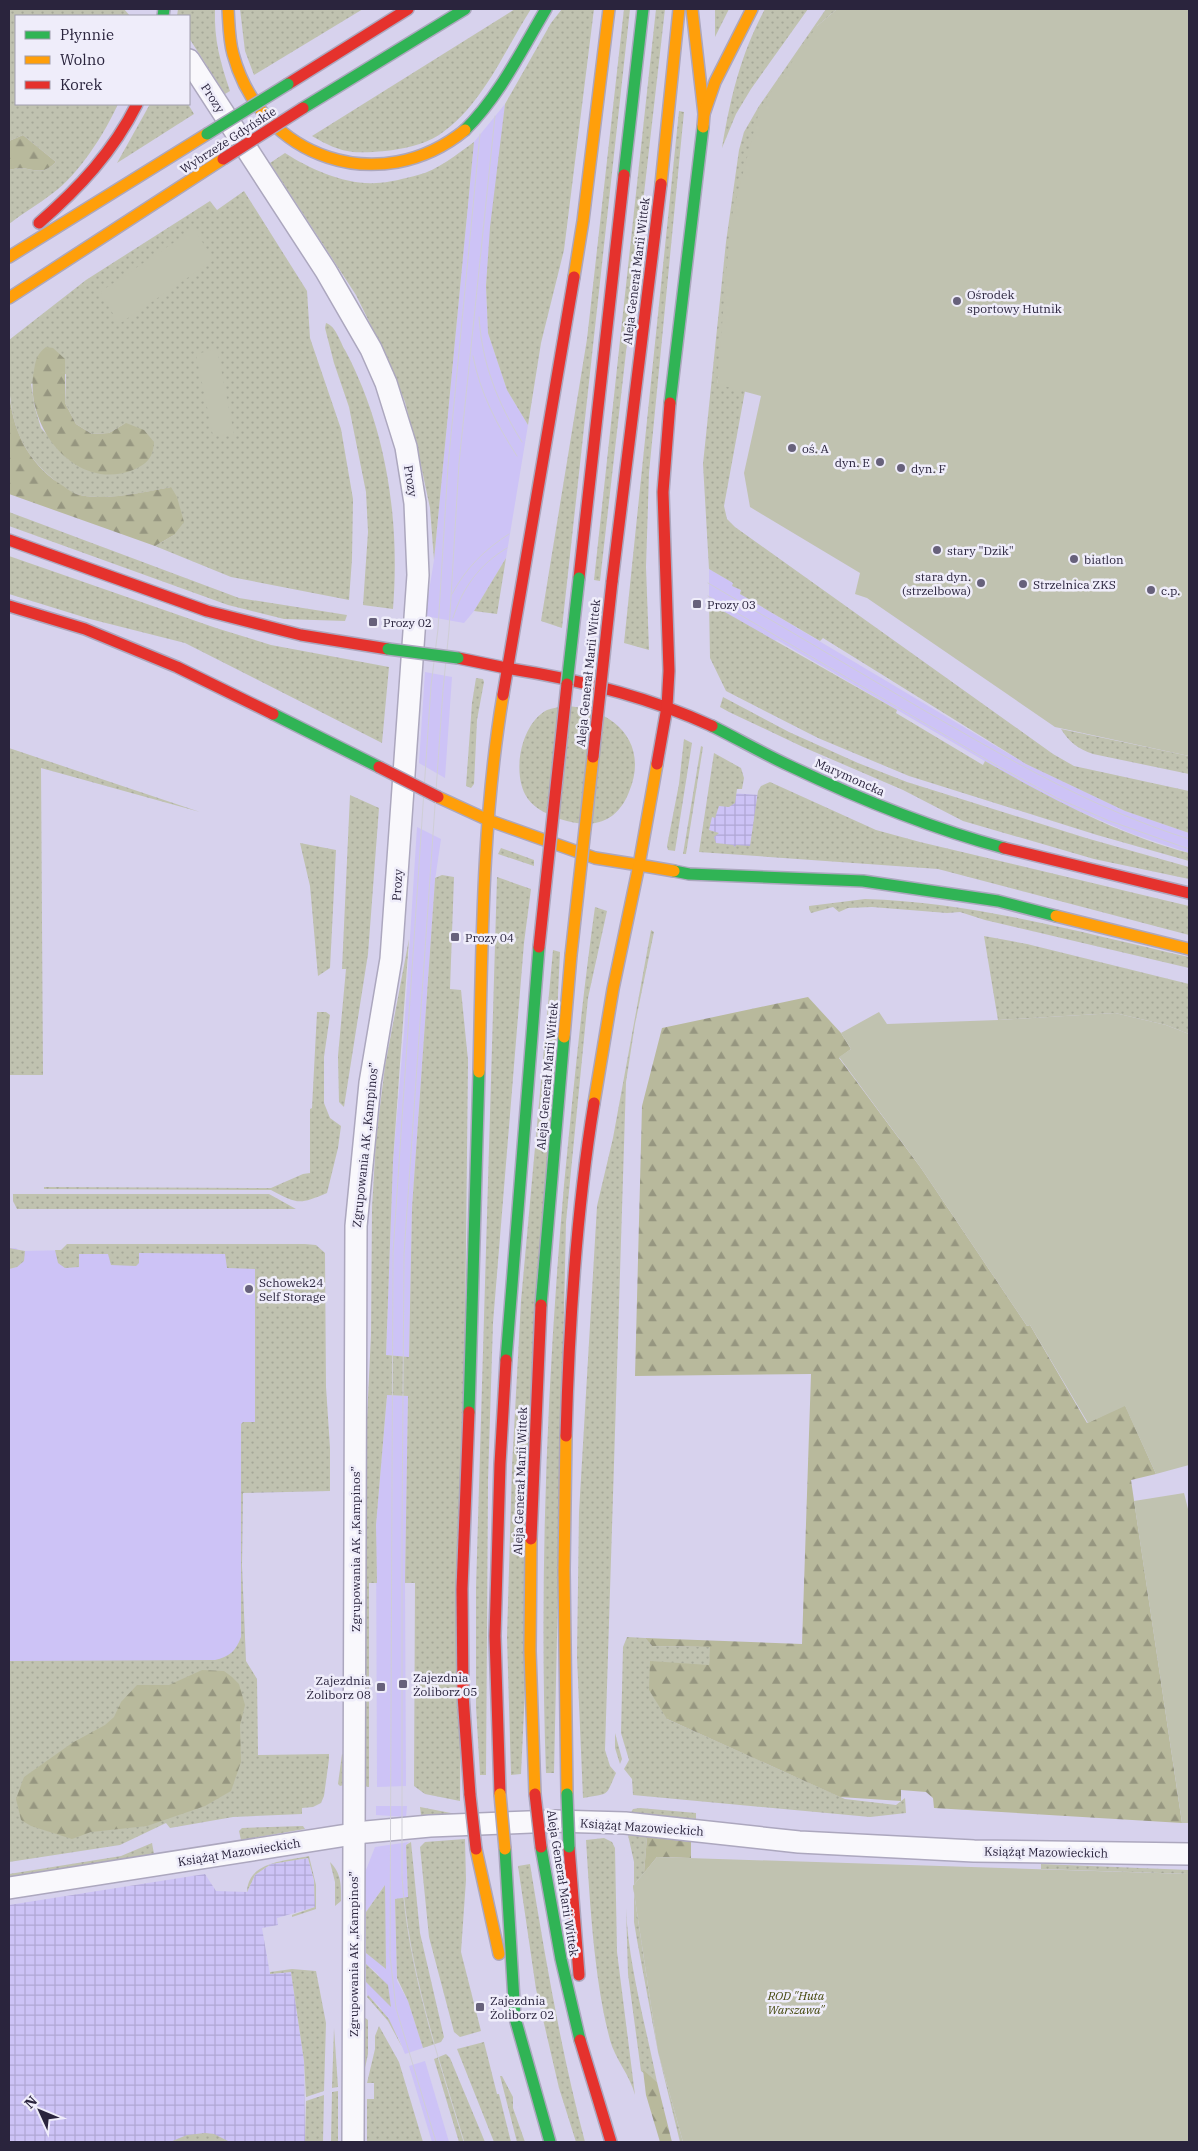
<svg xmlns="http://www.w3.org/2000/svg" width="1198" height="2151" font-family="'IBM Plex Serif',serif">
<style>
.built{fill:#cdc3f6}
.industrial{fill:url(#industrial-grid)}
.grass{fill:url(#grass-dots);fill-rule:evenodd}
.forest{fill:url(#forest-firs)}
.garden{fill:#c0c2b0}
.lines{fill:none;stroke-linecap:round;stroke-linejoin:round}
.street-casing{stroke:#aca7be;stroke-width:24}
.fast-casing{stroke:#aca7be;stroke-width:14}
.slow-casing{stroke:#aca7be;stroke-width:14}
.jam-casing{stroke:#aca7be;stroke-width:14}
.street{stroke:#f9f8fc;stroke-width:21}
.fast{stroke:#30b455;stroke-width:11}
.slow{stroke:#ff9f0a;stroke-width:11}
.jam{stroke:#e5322d;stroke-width:11}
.tram{stroke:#cfced6;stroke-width:1}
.fast-bridge-casing{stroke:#aca7be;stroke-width:14;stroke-linecap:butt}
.slow-bridge-casing{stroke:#aca7be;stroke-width:14;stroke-linecap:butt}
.jam-bridge-casing{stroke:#aca7be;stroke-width:14;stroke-linecap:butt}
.fast-bridge{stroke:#30b455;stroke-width:11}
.slow-bridge{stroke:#ff9f0a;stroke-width:11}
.jam-bridge{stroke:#e5322d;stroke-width:11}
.poi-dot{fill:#67617b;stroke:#efedfa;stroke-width:2}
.labels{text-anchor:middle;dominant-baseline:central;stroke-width:5;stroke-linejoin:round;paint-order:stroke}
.street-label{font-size:12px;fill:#2a243d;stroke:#efedfa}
.poi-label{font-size:12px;fill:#2a243d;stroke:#efedfa;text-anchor:start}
.park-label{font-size:12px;font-style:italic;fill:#43470b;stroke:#efedfa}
</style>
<defs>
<pattern id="industrial-grid" width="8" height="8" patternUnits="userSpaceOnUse" patternTransform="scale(1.25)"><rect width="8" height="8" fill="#cdc3f6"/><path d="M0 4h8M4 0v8" fill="none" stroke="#b0a7d4"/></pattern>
<pattern id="grass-dots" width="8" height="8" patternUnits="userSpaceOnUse" patternTransform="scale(1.25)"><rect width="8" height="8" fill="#c0c2b0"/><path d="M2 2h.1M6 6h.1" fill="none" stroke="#a5a798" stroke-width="1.8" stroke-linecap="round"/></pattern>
<pattern id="forest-firs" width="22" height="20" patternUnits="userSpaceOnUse" patternTransform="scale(1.25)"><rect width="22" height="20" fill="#b8b99c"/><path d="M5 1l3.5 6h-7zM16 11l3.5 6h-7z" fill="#969680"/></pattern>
</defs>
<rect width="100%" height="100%" fill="#d7d2ed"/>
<g class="built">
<path d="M505,104L488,261L486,286L488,333L507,390L528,425L506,558L474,611L464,623L425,616L434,560L474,142Z"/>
<path d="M709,569L733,583L741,590L740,594L1026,764L1125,811L1189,833V853L1135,835L1050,799L777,640L774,641L709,603Z"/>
<path d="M425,672L452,677L445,778L419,763Z"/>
<path d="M417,827L441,839L435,880L412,1208L409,1357L386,1355L393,1161L404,1032Z"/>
<path d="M296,1246L325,1491L243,1493L242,1566L246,1661L9,1670V1248H16L19,1251Z"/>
<path d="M387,1395L408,1396L405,1583L406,1786L377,1787L376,1525Z"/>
<path d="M376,1806H407L406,1817L376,1815Z"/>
<path d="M409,1842L406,1845L408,1897L395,1899L397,1981L408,2001L423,2048L405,2054L399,2039L379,2006L367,1995L366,1982L391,2005L389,1997L378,1974L366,1964V1953L386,1968L384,1886L366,1912L364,1875L375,1847Z"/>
<path d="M425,2061L449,2142H432L409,2066Z"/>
</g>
<g class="industrial">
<path d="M732,793L759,795L751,848L704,845L711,803Z"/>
<path d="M308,1858L314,1880L315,1907L277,1918L278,1925L262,1928L270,1974L291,1972L304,2061L305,2142H9V1905L205,1874L216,1891L247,1892L255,1875L271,1864Z"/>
</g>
<g class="grass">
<path d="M9,9H124L130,16H16V104H118C105,133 79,174 53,193C39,204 23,213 9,224V170C31,163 38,180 56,162L23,135L9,141Z"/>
<path d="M178,9H215C214,40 220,61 230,91L225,94L189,38V16H177Z"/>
<path d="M240,9H363L254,75L245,51Z"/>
<path d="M515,9H531C504,51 483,105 439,135C423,145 403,149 385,151C352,154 341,153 312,136Z"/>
<path d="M562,9H594L564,250L541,343L528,425L507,390L488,333L486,286L490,227L505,104L551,23Z"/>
<path d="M624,9H630L562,628L541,621L587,339Z"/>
<path d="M656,9H665L600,581L594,580Z"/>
<path d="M715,9H729L715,37Z"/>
<path d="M765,9H808L751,89L736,114L722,148C730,99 741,53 765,9Z"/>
<path d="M826,9H837L817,26L717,383L745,391L724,506L727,519L735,527L1053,754L1074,766L1189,791V833L1125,811L1026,764L823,638L820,641L740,594L741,590L732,586L733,583L709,569L703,464L726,242L739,150L744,132L759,106Z"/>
<path d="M150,104H188L194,114L117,163Z"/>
<path d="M679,111L684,112L649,473L646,567L649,650L624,643Z"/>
<path d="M474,142L434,560L430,508L420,461L405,402L387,358L356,295L270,163L285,153C310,169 345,185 376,183C387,183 407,178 418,175C438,170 457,154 474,142Z"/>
<path d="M244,191L307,291L310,338L341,429L353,499L352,559L349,600L231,577L155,546L174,535L171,487C147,492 100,502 76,494C65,490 53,479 45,472C5,433 9,391 9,340L86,280L210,201L217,210ZM66,374L65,403L76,424L92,434L109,433L126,423L69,460L41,428L35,408L31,384Z"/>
<path d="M326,323C336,326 340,342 345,350C387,429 400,521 393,609L363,605L368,532L366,492L349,407L334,363L325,328Z"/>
<path d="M9,512L239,598L347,615L345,621L284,619L228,605L9,526Z"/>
<path d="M9,556L216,628L271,645L389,667L382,743L185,643L90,619L9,594Z"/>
<path d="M506,558L497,614L474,611Z"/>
<path d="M709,603L897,710L896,713L983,765L985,761C1050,798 1117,834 1189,853V861L1097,835L909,776L818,738L726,691L710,658Z"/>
<path d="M476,678L483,679L484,682L477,720L474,784L471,788L466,786L472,703Z"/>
<path d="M723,697L789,732L858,763L907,782L1086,838L1189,867V879L1094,859L963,821L903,790L803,747L729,712L720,707Z"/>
<path d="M565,706C613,708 650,742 629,792C616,825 590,829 560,819C549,815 535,809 528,799C511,776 520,724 547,710C552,708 559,707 565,706Z"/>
<path d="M1061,729L1189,756V774L1093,754C1078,749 1069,742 1061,729Z"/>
<path d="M684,739L692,743L675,851L668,850L667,846L679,784Z"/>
<path d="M701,746L703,747L686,854H683Z"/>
<path d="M9,748L200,812L41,768L43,1075H9Z"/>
<path d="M714,753L741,768L744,778L742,789H737L735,803L729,807L719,806L715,818L712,817L709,830L719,833L714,837L716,843L733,845L735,847L736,845L750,846L758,791L761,786L770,782L876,830L920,842L1189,906V935L938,869L699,852Z"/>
<path d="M350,795L379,808L368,954L344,1107L339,1102L338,1056L346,969H342Z"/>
<path d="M300,843L336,850L330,968L318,976L310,886Z"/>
<path d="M501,848L534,860V866L498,854Z"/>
<path d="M442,875L454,877L450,989L461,990L468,1060L460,1801L425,1794L414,1786L415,1583H405L408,1396L387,1395L376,1525L377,1583H369V1787L364,1786L366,1439L371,1335L372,1208L376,1139L385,1066L409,939L393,1161L386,1355L409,1357L412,1208L435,880V878Z"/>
<path d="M497,877L531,889L524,943L493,1323L488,1481L486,1775H480L476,1707V1588Z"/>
<path d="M865,899C974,902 1083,933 1189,957V968L985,920L960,912L947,913L872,907L848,908L839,912L833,907L811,913L809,909V906Z"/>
<path d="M595,907L607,911L588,998L566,1222L554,1773H546C539,1577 547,1381 564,1185C573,1092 582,1000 595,907Z"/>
<path d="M651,930L654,932L635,1024L626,1082L605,1750L610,1766L616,1773C605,1797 611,1793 583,1798L577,1657L579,1512L597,1206L613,1138Z"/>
<path d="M984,936L1027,944L1189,984V1034L1166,1025L1115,1013L998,1020Z"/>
<path d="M553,950L560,952L521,1774L511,1775L507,1637L512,1467L521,1301Z"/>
<path d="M317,1012H326L330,1015L324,1057V1103L330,1118L341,1126L338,1148L327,1193C298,1205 298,1204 271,1190L44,1189V1187L271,1188L303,1174L310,1173V1109L312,1108Z"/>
<path d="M13,1194H269L296,1209H17L13,1201Z"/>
<path d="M67,1244H305L316,1245L325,1253L326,1387L330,1448V1491L243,1493L242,1566L246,1661L257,1679L258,1755L329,1754V1759L324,1796L321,1803L313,1807L302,1808V1814L233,1817L170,1828L166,1823L120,1845L9,1862V1661L215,1660C229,1657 236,1651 241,1637V1424L243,1422H255V1269L227,1268L225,1254L139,1253V1263L136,1266L111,1265L108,1254H79V1267L65,1268L58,1263L55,1250H61Z"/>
<path d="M9,1248L25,1251L24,1261L17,1267L9,1269Z"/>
<path d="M627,1637L645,1638L652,1646L711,1647L709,1665L667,1719L845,1799L896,1805L905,1798L906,1813L870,1817L633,1795L632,1779L624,1769L629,1760L621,1733L623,1647Z"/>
<path d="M615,1733L622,1759L620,1764L615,1748Z"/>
<path d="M342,1754L344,1756V1785L340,1786L338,1784Z"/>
<path d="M420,1807L456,1814L421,1815Z"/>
<path d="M640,1808L696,1813V1819L630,1814L633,1809Z"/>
<path d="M303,1826L305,1829L241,1840L239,1831L242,1828Z"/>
<path d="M628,1835L647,1837L644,1873L633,1886L658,2052L683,2142H680L658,2052L637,1940L634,1922V1862Z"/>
<path d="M604,1838L612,1842L615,1848L617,1952L635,2095C630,2075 615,2059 610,2040C594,1979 590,1903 586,1840Z"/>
<path d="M465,1839L466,1880L461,1952L481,2031L460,2037L454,2032L429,1937L420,1847L425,1842Z"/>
<path d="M411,1842L420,1933L444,2037L441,2042L423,2048L408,2001L397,1978L395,1899L408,1897L406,1845Z"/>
<path d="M152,1843L154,1854L9,1878V1874L121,1856Z"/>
<path d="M309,1856L316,1885V1909L292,1917V1915L315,1907L314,1880L308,1858L271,1864L255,1875L247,1892C248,1861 286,1861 309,1856Z"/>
<path d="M330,1862C342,1874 341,1886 341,1901L335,1906V1882Z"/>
<path d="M530,1864C545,1957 561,2051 585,2142H576L559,2088L536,1989L518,1866Z"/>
<path d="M1041,1864L1189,1870V1874L1041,1869Z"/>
<path d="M385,1885L386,1969L366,1953V1912Z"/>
<path d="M626,1908C628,1963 646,2027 657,2082L641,2071L628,1974Z"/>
<path d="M366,1964L388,1985L391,2007L366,1982Z"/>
<path d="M292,1969L316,1971L326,2023L324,2091L306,2097L304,2061L291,1972L270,1974V1972Z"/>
<path d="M368,1995L389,2019L402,2047L388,2021L367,1997Z"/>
<path d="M364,2017L368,2020V2054L363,2077Z"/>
<path d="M379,2026L399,2062L423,2142H367V2099H374V2083H367L375,2049V2036Z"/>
<path d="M334,2028L338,2087L332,2088Z"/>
<path d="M484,2042L497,2094H499L511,2142H494L457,2049Z"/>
<path d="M446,2054L450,2058L485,2142H459L434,2059Z"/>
<path d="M500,2076H502L513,2097V2108L525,2142H517Z"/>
<path d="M338,2091V2142H331L332,2092Z"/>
<path d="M324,2095L323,2142H305L306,2101Z"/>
<path d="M205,2133L214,2134L230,2142H170L187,2135Z"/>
</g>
<g class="forest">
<path d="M23,135L56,162C38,180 31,163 9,170V141Z"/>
<path d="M46,347L53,348L65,359V403L76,424L92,434L109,433L126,423L144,430L154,442C153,458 147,464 133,470C74,493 23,424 34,370C36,359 37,354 46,347Z"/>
<path d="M9,390C12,429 27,462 60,484C65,487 71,492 76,494C101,502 145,492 171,487L177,497L184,522L174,535L155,546L9,494Z"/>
<path d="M808,997L841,1033L851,1049L839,1058L921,1168L1027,1326L1030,1325L1087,1423L1125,1405L1156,1474L1131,1480L1182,1823L934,1808L933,1798L926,1792L901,1790V1801L840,1797L667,1719L649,1690L650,1661L709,1665L710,1647L652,1646L645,1638L802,1644L811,1374L635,1376L642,1106L662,1028Z"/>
<path d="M202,1670L224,1671L232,1677L239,1684L245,1705L240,1725L241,1762L231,1791L205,1806L147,1826L91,1832L72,1839L31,1826L21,1820L16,1799L24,1777L72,1743L105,1725L114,1717L121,1702L137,1685H169Z"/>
<path d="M647,1837L691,1842V1858L657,1857L644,1873Z"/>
<path d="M643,2070L657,2082L672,2142H660L646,2095Z"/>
</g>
<g class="garden">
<path d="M837,9H1189V756L1055,727L867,598L855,594L860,573L750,507L744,473L761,396L717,384L731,219L760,108L817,26Z"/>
<path d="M194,229L214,260L119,324L100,292Z"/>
<path d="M217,349L234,434L213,436L196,354Z"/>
<path d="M879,1012L887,1024L998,1020L1115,1013L1166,1025L1189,1034V1465L1156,1474L1125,1406L1088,1423L1030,1325L1027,1326L921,1168L839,1057L851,1049L841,1033Z"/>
<path d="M1184,1493L1189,1513V1823H1182L1134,1501Z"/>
<path d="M657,1857L1189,1874V2142H683L658,2052L633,1886Z"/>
</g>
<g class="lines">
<g class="street-casing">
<g id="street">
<path d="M189,60L326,271L371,349L386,383L406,447L415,503L418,575L391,959L370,1083L356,1226L353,2142"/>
<path d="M9,1888L366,1832L430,1826L555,1821L625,1823L799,1842L974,1851L1189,1854"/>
</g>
</g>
<g class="fast-casing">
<g id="fast">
<path d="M163,16L164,9"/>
<path d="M303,108L465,9"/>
<path d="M465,130C500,95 521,51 546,9"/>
<path d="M624,175L643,9"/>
<path d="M670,403L703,127"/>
<path d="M273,714L379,767"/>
<path d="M712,726C738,739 764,754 790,766C859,799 930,828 1004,848"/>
<path d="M674,871L689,874L863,881L998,901L1056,916"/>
<path d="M541,1305L564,1037"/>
<path d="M506,1360L539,947"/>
<path d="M469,1412L479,1072"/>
<path d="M541,1847L561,1959L580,2040"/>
<path d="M505,1849L515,2018L550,2142"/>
</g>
</g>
<g class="slow-casing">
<g id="slow">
<path d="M228,9C229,24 229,40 233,54C261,159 381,199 465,130"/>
<path d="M692,9L704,114L703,127"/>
<path d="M704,114L715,82L752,9"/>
<path d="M661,184L679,9"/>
<path d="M9,257L207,134"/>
<path d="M574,277L583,221L609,9"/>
<path d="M9,298L223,159"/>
<path d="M438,797L488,820"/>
<path d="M488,820L595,858L639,865L657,764"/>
<path d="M1056,916L1189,949"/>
<path d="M564,1037L571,955"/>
<path d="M479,1072C482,946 482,820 503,695"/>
<path d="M594,1103L613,989L639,865L674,871"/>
<path d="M566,1436L564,1570L567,1794"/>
<path d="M531,1539L530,1651L535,1794"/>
<path d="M476,1849L499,1954"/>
</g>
</g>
<g class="jam-casing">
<g id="jam">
<path d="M288,84L408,9"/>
<path d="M39,223C79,188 113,152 137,104"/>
<path d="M9,540L207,611L301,635L388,649"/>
<path d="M579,578L624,175"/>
<path d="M612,582L661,184"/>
<path d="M9,606L85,629L177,667L273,714"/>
<path d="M458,658L506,668"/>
<path d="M506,668C577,679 647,696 712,726"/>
<path d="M503,695L574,277"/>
<path d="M657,764L667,707L669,671L663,492L670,403"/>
<path d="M1004,848L1189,893"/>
<path d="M469,1412L462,1589L463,1695L470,1795"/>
<path d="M566,1436C569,1325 576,1213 594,1103"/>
<path d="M531,1539L541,1305"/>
<path d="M500,1794L495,1636L500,1464L506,1360"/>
<path d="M569,1847L579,1975"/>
<path d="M580,2040L611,2142"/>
</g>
</g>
<use href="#street" class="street"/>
<use href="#fast" class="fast"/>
<use href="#slow" class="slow"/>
<use href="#jam" class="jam"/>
<g class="tram">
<path d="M479,317C482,363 497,402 522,442"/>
<path d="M473,356C480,393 497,425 517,456"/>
<path d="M708,583C778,624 849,666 920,708C1007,758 1093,809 1189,839"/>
<path d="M452,594C466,568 484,550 509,534"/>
<path d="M708,596L996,765L1057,798L1107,820L1189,849"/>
<path d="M453,618C462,588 480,564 507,548"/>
<path d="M436,2142L396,2008L390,1956L393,1253L431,686L438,629L448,466L480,134"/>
<path d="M464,2142C437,2054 408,1968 402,1876V1530L404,1254L443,690L449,630L459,463L495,116"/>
</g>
<g class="fast-bridge-casing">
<g id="fast-bridge">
<path d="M207,134L288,84"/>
<path d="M388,649L458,658"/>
<path d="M567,684L579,578"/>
<path d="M567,1794L569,1847"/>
</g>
</g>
<g class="slow-bridge-casing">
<g id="slow-bridge">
<path d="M571,955L593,757"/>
<path d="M500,1794L505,1849"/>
</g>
</g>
<g class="jam-bridge-casing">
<g id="jam-bridge">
<path d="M223,159L303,108"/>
<path d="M593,757L612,582"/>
<path d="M379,767L438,797"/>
<path d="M539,947L567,684"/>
<path d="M535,1794L541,1847"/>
<path d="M470,1795L476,1849"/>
</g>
</g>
<use href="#fast-bridge" class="fast-bridge"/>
<use href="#slow-bridge" class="slow-bridge"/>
<use href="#jam-bridge" class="jam-bridge"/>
</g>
<g class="poi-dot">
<circle cx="957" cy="301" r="5"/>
<circle cx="792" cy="448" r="5"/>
<circle cx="880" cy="462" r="5"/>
<circle cx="901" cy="468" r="5"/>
<circle cx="937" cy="550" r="5"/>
<circle cx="1074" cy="559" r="5"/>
<circle cx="981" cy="583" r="5"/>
<circle cx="1023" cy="584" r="5"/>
<circle cx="1151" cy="590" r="5"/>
<rect x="692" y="599" width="10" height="10" rx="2.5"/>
<rect x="368" y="617" width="10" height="10" rx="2.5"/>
<rect x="450" y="932" width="10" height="10" rx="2.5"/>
<circle cx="249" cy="1289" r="5"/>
<rect x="398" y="1679" width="10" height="10" rx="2.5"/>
<rect x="376" y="1682" width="10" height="10" rx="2.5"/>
<rect x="475" y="2002" width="10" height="10" rx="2.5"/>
</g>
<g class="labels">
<g class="street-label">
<text transform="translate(213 98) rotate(57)">Prozy</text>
<text transform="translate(228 140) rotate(-33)">Wybrzeże Gdyńskie</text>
<text transform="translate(636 271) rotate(-83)">Aleja Generał Marii Wittek</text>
<text transform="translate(411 481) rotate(81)">Prozy</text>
<text transform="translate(588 673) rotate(-84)">Aleja Generał Marii Wittek</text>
<text transform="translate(850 777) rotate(24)">Marymoncka</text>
<text transform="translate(397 885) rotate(-86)">Prozy</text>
<text transform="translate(547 1076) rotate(-85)">Aleja Generał Marii Wittek</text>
<text transform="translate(365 1145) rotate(-84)">Zgrupowania AK „Kampinos”</text>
<text transform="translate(520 1481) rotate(-88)">Aleja Generał Marii Wittek</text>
<text transform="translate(355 1549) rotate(-90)">Zgrupowania AK „Kampinos”</text>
<text transform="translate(642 1827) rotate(4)">Książąt Mazowieckich</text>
<text transform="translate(239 1852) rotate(-9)">Książąt Mazowieckich</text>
<text transform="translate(1046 1852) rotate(1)">Książąt Mazowieckich</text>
<text transform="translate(563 1883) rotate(81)">Aleja Generał Marii Wittek</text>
<text transform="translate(353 1954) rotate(-90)">Zgrupowania AK „Kampinos”</text>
</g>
<g class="poi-label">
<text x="967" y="294">Ośrodek<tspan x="967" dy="14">sportowy Hutnik</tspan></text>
<text x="802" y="448">oś. A</text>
<text x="870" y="462" text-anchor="end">dyn. E</text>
<text x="911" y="468">dyn. F</text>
<text x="947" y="550">stary "Dzik"</text>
<text x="1084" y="559">biatlon</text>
<text x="971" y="576" text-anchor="end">stara dyn.<tspan x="971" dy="14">(strzelbowa)</tspan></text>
<text x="1033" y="584">Strzelnica ZKS</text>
<text x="1161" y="590">c.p.</text>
<text x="707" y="604">Prozy 03</text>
<text x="383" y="622">Prozy 02</text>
<text x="465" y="937">Prozy 04</text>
<text x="259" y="1282">Schowek24<tspan x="259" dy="14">Self Storage</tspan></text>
<text x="413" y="1677">Zajezdnia<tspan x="413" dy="14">Żoliborz 05</tspan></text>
<text x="371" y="1680" text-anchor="end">Zajezdnia<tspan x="371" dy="14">Żoliborz 08</tspan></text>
<text x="490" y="2000">Zajezdnia<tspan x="490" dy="14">Żoliborz 02</tspan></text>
</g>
<g class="park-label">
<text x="796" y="1995">ROD "Huta<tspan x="796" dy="14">Warszawa"</tspan></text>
</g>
</g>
<rect width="1198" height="2151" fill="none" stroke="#2a243d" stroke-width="20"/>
<rect x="15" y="15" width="175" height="90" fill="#efedfa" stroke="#a09dae"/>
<rect x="25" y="31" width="25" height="8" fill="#30b455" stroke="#a09dae"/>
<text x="60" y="40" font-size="15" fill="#2a243d">Płynnie</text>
<rect x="25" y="56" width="25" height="8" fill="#ff9f0a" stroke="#a09dae"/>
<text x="60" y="65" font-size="15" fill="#2a243d">Wolno</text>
<rect x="25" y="81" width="25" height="8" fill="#e5322d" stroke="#a09dae"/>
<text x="60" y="90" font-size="15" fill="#2a243d">Korek</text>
<g transform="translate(40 2111) rotate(314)" stroke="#efedfa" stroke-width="4" paint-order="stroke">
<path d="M0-4L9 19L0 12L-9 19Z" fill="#2a243d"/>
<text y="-8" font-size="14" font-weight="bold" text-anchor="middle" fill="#2a243d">N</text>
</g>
</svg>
